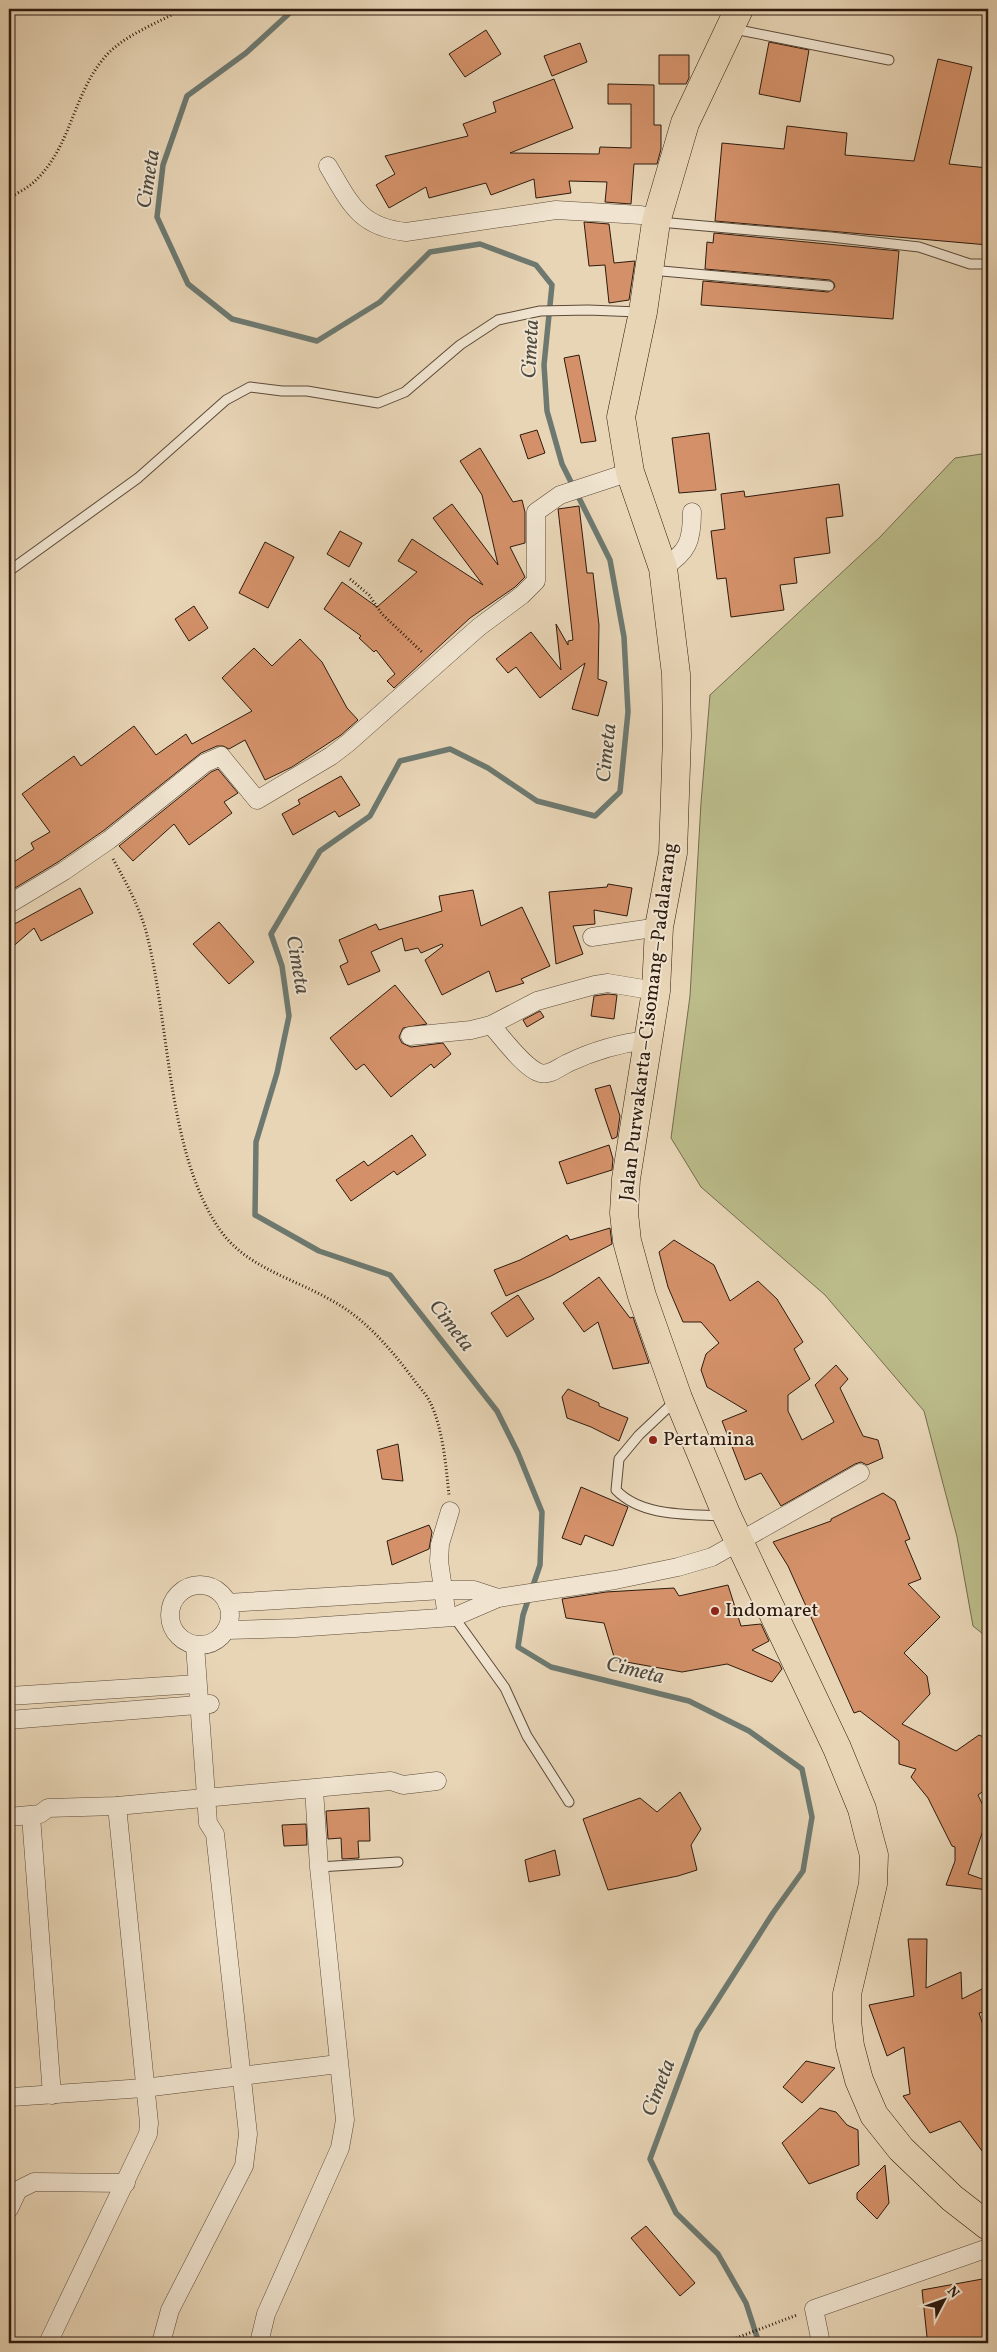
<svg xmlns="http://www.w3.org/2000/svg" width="997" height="2352" font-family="Vollkorn,serif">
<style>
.green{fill:#bbbc8a;stroke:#746c4c}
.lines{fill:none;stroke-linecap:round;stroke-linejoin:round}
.stream{stroke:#6d7970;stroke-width:5.5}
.building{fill:#d49169;stroke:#2e1b0e}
.service-casing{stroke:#5c4a38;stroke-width:11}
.minor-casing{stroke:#5c4a38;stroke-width:19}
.trunk-casing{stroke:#2e1b0e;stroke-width:29}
.path{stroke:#2e1b0e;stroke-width:3;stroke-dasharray:1 2.5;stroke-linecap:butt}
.service{stroke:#f0e4d0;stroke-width:9}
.minor{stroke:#f0e4d0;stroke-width:18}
.trunk{stroke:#e8d5b6;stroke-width:28}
.poi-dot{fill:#8f2418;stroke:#f0e4d0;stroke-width:2}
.labels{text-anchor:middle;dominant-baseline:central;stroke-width:4;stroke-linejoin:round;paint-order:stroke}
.street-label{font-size:20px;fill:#2e1b0e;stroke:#f0e4d0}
.poi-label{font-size:20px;fill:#2e1b0e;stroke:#f0e4d0;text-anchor:start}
.water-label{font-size:21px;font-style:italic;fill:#4e4a3f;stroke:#f0e4d0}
</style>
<rect width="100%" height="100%" fill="#e8d5b6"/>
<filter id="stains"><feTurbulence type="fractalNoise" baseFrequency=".004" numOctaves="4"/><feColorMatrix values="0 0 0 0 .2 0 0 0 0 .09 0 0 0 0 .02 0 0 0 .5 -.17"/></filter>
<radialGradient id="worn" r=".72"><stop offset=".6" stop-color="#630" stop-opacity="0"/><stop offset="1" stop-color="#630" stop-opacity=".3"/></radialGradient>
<path class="green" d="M988,453V1638L973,1626L957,1537L924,1411L825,1295L701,1187L671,1138L690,996L701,803L710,695L880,537L955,458Z"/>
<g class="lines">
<path class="stream" d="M294,9L246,53L187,96L163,165L157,217L188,284L232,319L317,341L380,302L430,252L480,244L536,265L552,285L544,365L547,411L562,464L610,560L624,637L628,712L620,792L595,816L537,801L488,768L450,749L400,761L370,816L320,851L271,934L282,966L289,1016L277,1073L256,1142L255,1215L319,1251L390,1275L497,1411L518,1453L542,1512L540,1565L523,1615L518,1647L551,1667L689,1701L749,1731L802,1769L812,1817L803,1871L773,1913L697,2032L650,2159L676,2213L718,2254L746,2303L759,2343"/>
</g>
<g class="building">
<path d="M486,30L501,54L465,77L449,54Z"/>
<path d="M769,42L809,50L800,102L759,94Z"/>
<path d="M580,43L587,62L552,76L544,56Z"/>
<path d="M659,55H689V78L686,84H659Z"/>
<path d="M938,59L972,67L949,164L988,168V245L715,221L722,143L784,149L787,126L847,133L845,155L914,161Z"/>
<path d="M554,79L573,128L510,153L599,154L600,147L631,148V104H608V84L654,85V125H661V149L657,164H634L631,204L605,202L607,182L569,181L571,193L536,198L534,179L491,195L486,183L429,198L426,187L389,208L376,185L395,174L385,156L468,136L463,124L496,112L493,102Z"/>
<path d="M584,222L609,224L614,263L635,261L629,300L609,303L605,265L589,266Z"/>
<path d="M714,233L899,251L893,319L701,305L703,281L828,292L835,287L834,283L830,280L705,269L707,242L713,243Z"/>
<path d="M579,355L596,441L581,443L564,358Z"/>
<path d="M537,430L545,453L528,459L520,435Z"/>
<path d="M709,433L716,490L679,493L672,438Z"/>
<path d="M480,448L513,502L522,500L525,512V543L510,547L525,577L515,587L470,618L394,688L387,681L395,674L376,650L374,652L359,638L361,636L324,609L342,582L377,607L417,572L398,561L412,539L483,585L433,518L452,504L498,565L482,495L460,461Z"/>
<path d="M839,484L843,516L826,518L830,553L794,558L797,583L780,585L784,610L731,617L726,578L717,579L711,531L725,529L721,494L744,491L745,497Z"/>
<path d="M579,506L587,573H593L599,625L598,679L607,682L598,716L572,709L585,663L540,698L516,667L508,673L496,659L531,632L561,670L556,624L568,645V641L573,640L558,509Z"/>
<path d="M340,531L362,543L349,567L327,554Z"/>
<path d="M265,542L294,557L268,608L239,593Z"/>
<path d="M194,606L208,628L189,641L175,619Z"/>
<path d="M300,639L322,662L347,708L358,720L341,735L292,767L265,780L245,740L229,749L223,746H217L201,753L103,831L58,862L10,891L9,865L34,849L31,843L50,832L22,794L74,756L81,766L134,726L156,755L186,734L192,744L252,711L222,678L254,648L272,666Z"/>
<path d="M218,769L238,793L224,802L232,813L189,845L174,824L133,861L119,846L211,772Z"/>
<path d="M341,776L360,805L339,817L335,811L293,835L282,814L300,804L298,800Z"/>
<path d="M608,884L632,888L627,916L594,910L595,924L573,926L583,954L556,964L549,892L607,887Z"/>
<path d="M80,888L93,913L41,941L34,928L9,950V927Z"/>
<path d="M473,890L481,926L522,907L550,966L521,979L524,983L496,992L489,971L442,995L425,960L443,946L442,944L421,953L418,948L405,951L402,938L371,952L380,971L348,985L340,966L348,962L339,940L376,924L379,930L442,911L439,896Z"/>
<path d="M219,922L254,962L229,984L193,944Z"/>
<path d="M395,985L427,1024L403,1028L399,1037L402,1043L411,1047L443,1043L451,1054L434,1068L431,1064L391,1097L364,1064L356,1070L330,1038Z"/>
<path d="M608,994L617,995L614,1019L591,1016L594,996Z"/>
<path d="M540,1011L544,1017L527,1027L523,1020Z"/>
<path d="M610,1085L620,1116L617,1137L612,1139L595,1089Z"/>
<path d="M412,1135L426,1155L397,1175L394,1171L351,1201L336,1180L364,1161L368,1166Z"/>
<path d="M609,1145L613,1159L612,1170L567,1184L559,1162Z"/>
<path d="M610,1228L612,1244L551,1276L506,1296L494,1270L520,1260L567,1235L570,1240Z"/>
<path d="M674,1240L714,1265L730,1301L758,1281L777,1299L803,1342L794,1349L810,1379L788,1395V1411L802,1440L834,1422L815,1385L836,1365L848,1379L840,1388L863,1436L878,1440L883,1458L867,1465L861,1462L855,1464L781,1506L761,1473L745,1480L722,1421L747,1411L707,1387L701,1370L706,1354L719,1343L701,1322H683L668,1287L659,1252Z"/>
<path d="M599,1277L630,1318L633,1317L649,1363L613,1369L598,1322L584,1332L563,1303Z"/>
<path d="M518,1295L534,1319L507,1337L491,1313Z"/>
<path d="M568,1389L599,1403V1406L628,1418L619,1441L591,1427L567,1418L562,1397Z"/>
<path d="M398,1444L403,1481L382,1479L377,1450Z"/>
<path d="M581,1487L628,1507L613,1546L585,1535L581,1545L562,1538Z"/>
<path d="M883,1493L895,1501L910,1539L905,1541L921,1579L908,1584L940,1617L904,1653L927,1676L930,1694L902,1724L956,1751L979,1735L988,1739V1788L978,1795L988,1816L968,1874L988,1881V1890L946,1885L955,1861V1847L952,1846L928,1798L911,1777L916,1769L899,1764V1741L860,1711L854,1713L788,1566L773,1542L831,1521V1519Z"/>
<path d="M429,1525L432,1532L429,1549L392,1565L387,1541Z"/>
<path d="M728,1585L741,1626L761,1624L769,1641L752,1650L779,1663L782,1669L772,1682L727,1664L682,1672L615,1660L604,1623L566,1618L562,1599L606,1592L674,1588L679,1596Z"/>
<path d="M680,1792L701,1829L691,1845L697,1870L678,1876L608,1890L583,1819L640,1798L657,1812Z"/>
<path d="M369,1808L370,1841H358L359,1858L342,1859L341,1838L328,1839L326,1811Z"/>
<path d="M306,1824L307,1845L284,1846L282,1825Z"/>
<path d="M555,1850L560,1875L529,1882L525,1860Z"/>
<path d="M908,1939H927L926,1988L961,1972L962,1999L988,1986V2011L979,2013L988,2040V2159L960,2121L930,2133L903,2096L910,2094L904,2047L887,2056L869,2005L914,1996Z"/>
<path d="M806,2061L835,2068L802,2103L783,2087Z"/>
<path d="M820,2108L836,2112L847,2125L858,2130L859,2165L809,2184L782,2143Z"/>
<path d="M885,2165L889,2203L877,2219L857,2199V2193Z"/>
<path d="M646,2226L695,2283L680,2296L631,2238Z"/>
<path d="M988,2278L987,2343H930L927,2337L922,2290Z"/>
</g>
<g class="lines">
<g class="service-casing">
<g id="service">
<path d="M734,29L889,60"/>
<path d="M659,222L831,237L919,247L970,264H988"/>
<path d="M651,270L829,286"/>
<path d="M9,571L138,478L226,400L250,387L282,391H307L378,403L405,392L460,345L498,320L540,311L588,310L639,312"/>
<path d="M675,1401L639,1435L619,1459L616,1490C642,1517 687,1514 722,1516"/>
<path d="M454,1617L505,1688L527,1736L569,1802"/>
<path d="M319,1867L398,1862"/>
</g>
</g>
<g class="minor-casing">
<g id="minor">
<path d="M328,166C350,203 359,227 406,232L556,210L641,215L658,218"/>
<path d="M663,568C688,552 692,541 692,512"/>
<path d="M9,904L64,871L109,840L205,763L221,756L257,800L331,756L348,743L479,627L522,595L536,581V512L560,495L630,472"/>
<path d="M592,937L659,927"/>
<path d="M491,1025C502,1037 524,1068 540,1073C550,1076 559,1067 568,1063C593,1051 621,1043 648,1040"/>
<path d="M410,1036L471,1030L491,1025L537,1001L595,985L608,983L656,991"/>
<circle cx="200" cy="1615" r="30"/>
<path d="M227,1603L443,1590H474L498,1598"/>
<path d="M447,1617L439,1561L440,1544L450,1511"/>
<path d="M226,1630L295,1628L454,1617L498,1598L615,1580L678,1567L712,1557L860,1473"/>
<path d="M9,1696L197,1684"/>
<path d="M9,1720L210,1704"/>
<path d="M31,1816L52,2095"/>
<path d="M9,1817L40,1814L48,1808L117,1806L391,1781L403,1785L437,1781"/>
<path d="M12,2097L144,2088L338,2064"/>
<path d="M9,2209L18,2190L34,2182L126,2183"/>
<path d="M48,2343L148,2134L149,2123L117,1806"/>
<path d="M161,2343L170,2310L244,2166L248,2134L215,1834L208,1823L195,1645"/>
<path d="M259,2343L266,2314L340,2148L345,2120L319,1867L314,1789"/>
<path d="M821,2343L814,2309L988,2248"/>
</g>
</g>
<g class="trunk-casing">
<path id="trunk" d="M739,9L685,123L656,222L643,312L621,417L630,472L663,568L676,674L677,736L673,853L659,927L656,991L626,1179L624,1213L627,1241L642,1296L678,1398L727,1516L837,1748L862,1809L868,1833L874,1855L873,1884L847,1994V2021L850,2046L859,2080L874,2115L901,2149L952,2198L988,2226"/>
</g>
<g class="path">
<path d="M9,198C17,193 28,188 35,181C71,147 73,95 104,58C123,35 157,24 182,9"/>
<path d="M350,579L369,595L382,614L423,653"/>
<path d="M113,859C127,884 140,908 147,935C170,1026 167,1153 220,1230C246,1267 292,1278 329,1299C364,1317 391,1349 414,1380C419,1387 426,1394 430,1402C443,1428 446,1467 449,1495"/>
<path d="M723,2343L797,2315"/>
</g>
<use href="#service" class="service"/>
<use href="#minor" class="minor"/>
<use href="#trunk" class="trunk"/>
</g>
<g class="poi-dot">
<circle cx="653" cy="1440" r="5"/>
<circle cx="715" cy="1611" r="5"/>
</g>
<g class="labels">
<g class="street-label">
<text transform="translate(649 1022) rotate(-83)">Jalan Purwakarta–Cisomang–Padalarang</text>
</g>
<g class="poi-label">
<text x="663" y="1440">Pertamina</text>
<text x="725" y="1611">Indomaret</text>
</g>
<g class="water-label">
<text transform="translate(149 179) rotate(-81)">Cimeta</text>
<text transform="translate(531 349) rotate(-87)">Cimeta</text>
<text transform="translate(607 753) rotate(-84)">Cimeta</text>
<text transform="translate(297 965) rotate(80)">Cimeta</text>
<text transform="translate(451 1326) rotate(52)">Cimeta</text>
<text transform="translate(635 1671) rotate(14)">Cimeta</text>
<text transform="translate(659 2088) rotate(-69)">Cimeta</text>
</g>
</g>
<rect width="997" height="2352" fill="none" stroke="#e8d5b6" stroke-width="30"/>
<rect x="10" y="10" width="977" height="2332" fill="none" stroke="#2e1b0e" stroke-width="2.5"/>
<rect x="15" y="15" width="967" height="2322" fill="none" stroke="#2e1b0e"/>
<g transform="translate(944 2300) rotate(49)" stroke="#f0e4d0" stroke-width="4" paint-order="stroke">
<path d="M0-4L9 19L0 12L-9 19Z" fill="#2e1b0e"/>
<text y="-8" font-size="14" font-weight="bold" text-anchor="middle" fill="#2e1b0e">N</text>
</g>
<rect width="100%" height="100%" filter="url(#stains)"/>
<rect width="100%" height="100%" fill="url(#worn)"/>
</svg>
